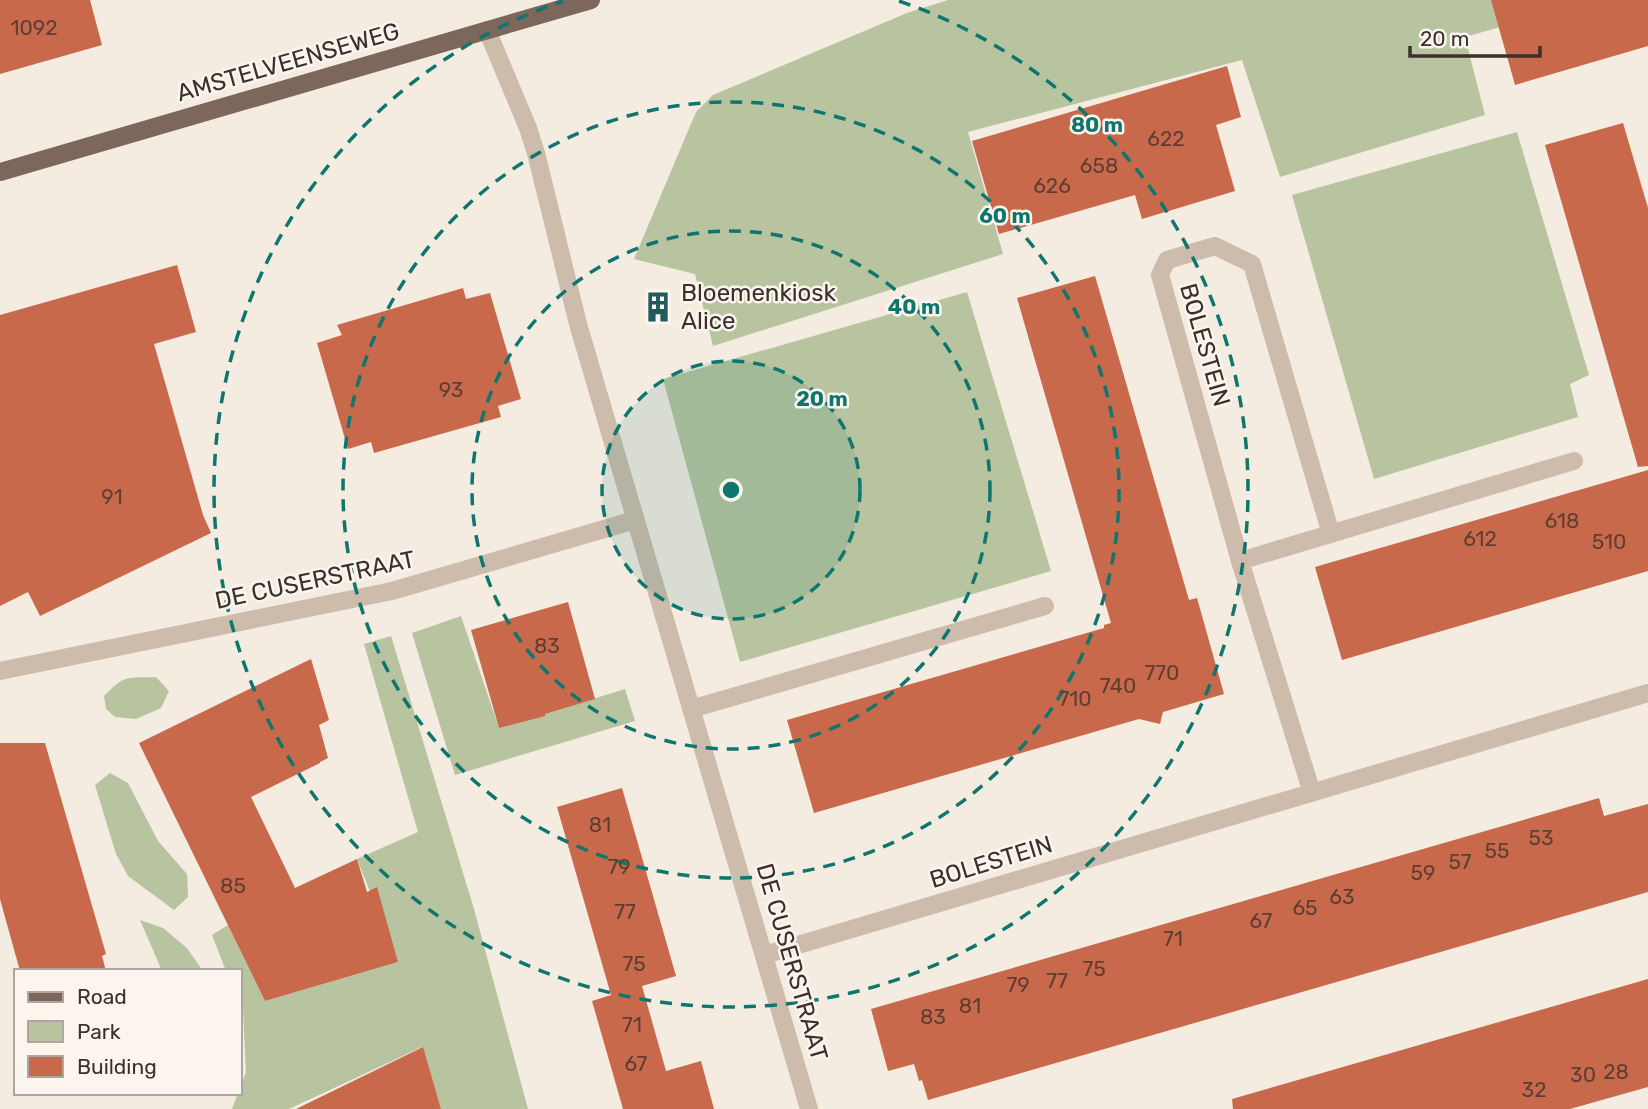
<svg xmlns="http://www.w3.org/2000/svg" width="1648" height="1109" font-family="Rubik,sans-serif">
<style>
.green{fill:#b8c4a0}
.building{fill:#c8694b}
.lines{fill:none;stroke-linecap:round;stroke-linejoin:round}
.minor{stroke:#cdbbac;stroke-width:18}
.major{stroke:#7d675c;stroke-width:18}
.ring{fill:none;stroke:#0f766e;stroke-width:3.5;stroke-dasharray:12 9}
.labels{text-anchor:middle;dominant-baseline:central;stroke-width:5;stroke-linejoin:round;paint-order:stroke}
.number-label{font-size:21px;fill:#5e3e33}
.street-label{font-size:24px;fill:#3b302b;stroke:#fbf5ee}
.poi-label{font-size:24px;fill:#3b302b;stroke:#fbf5ee;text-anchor:start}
.centre{fill:#0f766e;stroke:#fbf5ee;stroke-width:3.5}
.ring-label{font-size:21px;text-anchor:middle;font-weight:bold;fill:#0f766e;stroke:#fbf5ee;stroke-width:5;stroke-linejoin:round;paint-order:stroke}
</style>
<rect width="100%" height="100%" fill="#f4ebe1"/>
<g class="green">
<path d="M948,0H1595L1465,37L1485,115L1280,177L1242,60L968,132L1003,254L713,346L695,274L634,259L696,112L713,95L907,13Z"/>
<path d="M1517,132L1589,375L1570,384L1578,417L1374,479L1292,195Z"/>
<path d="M967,292L1051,571L740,662L663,379Z"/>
<path d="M461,616L499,728L625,689L635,721L455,775L412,633Z"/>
<path d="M391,636L474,909L528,1109H441L422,1047L289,1109H232L238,1093H240V1088L246,1072L243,1010L240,1003V971H226L212,935L228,925L265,1001L398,962L357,859L418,832L364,644Z"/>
<path d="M156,677L169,691L161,708L136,719L115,717L106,709L104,696C125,674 127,678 156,677Z"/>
<path d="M110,773L128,783L158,841L187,874L188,897L174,910L128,876L116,854L95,785Z"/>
<path d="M140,920L163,928L187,948L203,971H162Z"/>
</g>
<g class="building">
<path d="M0,0H90L102,45L0,74Z"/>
<path d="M1491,0H1648V46L1515,85Z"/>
<path d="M1227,66L1241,117L1216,125L1235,191L1142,219L1135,195L999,234L972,141Z"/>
<path d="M1623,123L1648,208V466L1638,467L1545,145Z"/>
<path d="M177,265L196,332L154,344L203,515L211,533L40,616L28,592L0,606V315Z"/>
<path d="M1095,276L1189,600L1197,598L1224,694L1163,712L1160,724L1139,719L814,813L787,720L1104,628V625L1111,623L1017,298Z"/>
<path d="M463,288L466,299L490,293L521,399L498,406L501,417L374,453L371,442L348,449L317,343L342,335L337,325Z"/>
<path d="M1648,470V571L1342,660L1315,567Z"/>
<path d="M568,602L595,699L545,714V716L499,728L471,630Z"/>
<path d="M311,659L329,720L319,725L328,758L320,762V763L251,797L295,888L357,859L367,892L377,887L398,962L265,1001L139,743Z"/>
<path d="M0,743H45L106,954L102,956L106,971H20L0,899Z"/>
<path d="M622,788L676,976L642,986L666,1071L701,1061L714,1109H623L592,1001L611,995L557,807Z"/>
<path d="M1599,798L1604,816L1648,804V892L928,1100L922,1080L919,1081L914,1064L888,1071L871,1009Z"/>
<path d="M1648,979V1087L1570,1109H1233L1232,1099Z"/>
<path d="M423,1047L441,1109H296Z"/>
</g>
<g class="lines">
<g class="minor">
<path d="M487,30L528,128L536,153L578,324L809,1109"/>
<path d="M1240,561L1574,461"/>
<path d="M0,671L392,591L635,520"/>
<path d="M691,709L1045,606"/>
<path d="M1312,793L1240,561L1160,275L1167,260L1215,246L1252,264L1331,534"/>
<path d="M764,955L1648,693"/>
</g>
<path class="major" d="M0,172L591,0"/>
</g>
<circle cx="731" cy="490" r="129" fill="#0f766e" fill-opacity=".12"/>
<g class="ring">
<circle cx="731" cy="490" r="129"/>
<circle cx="731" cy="490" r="259"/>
<circle cx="731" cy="490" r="388"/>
<path d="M899 1A517 517 0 1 1 563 1"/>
</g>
<defs>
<g id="building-bare" transform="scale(2.415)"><path d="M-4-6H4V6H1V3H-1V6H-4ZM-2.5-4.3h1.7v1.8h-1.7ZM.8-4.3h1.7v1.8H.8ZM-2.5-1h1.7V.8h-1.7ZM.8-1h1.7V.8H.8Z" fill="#1f5a5e" stroke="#fbf5ee" stroke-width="2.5" paint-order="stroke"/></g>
</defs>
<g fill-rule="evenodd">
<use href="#building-bare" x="658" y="307"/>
</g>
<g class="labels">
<g class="number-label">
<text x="34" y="27">1092</text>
<text x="1166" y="138">622</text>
<text x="1099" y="165">658</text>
<text x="1052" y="185">626</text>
<text x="451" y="389">93</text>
<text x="112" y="496">91</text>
<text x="1562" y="520">618</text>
<text x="1480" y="538">612</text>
<text x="1609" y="541">510</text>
<text x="547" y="645">83</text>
<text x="1162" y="672">770</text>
<text x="1118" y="685">740</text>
<text x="1075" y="698">710</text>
<text x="600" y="824">81</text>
<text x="1541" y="837">53</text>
<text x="1497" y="850">55</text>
<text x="1460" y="861">57</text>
<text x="619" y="866">79</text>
<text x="1423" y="872">59</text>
<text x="233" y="885">85</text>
<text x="1342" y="896">63</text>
<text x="1305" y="907">65</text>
<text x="625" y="911">77</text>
<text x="1261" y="920">67</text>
<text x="1173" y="938">71</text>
<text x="634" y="963">75</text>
<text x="1094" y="968">75</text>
<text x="1057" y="980">77</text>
<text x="1018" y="984">79</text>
<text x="970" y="1005">81</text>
<text x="933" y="1016">83</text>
<text x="632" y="1024">71</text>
<text x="636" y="1063">67</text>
<text x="1616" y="1071">28</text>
<text x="1583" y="1074">30</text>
<text x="1534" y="1089">32</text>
</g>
<g class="street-label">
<text transform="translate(288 62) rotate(-16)">AMSTELVEENSEWEG</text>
<text transform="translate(1205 345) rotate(74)">BOLESTEIN</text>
<text transform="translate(315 580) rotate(-12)">DE CUSERSTRAAT</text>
<text transform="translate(991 862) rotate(-17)">BOLESTEIN</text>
<text transform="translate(792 962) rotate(74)">DE CUSERSTRAAT</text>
</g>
<g class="poi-label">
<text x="681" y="293">Bloemenkiosk<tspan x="681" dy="28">Alice</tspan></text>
</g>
</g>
<circle cx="731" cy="490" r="10" class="centre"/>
<g class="ring-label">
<text x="1097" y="132">80 m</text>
<text x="1005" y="223">60 m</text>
<text x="914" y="314">40 m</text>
<text x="822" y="406">20 m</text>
</g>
<rect x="14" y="969" width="228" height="126" fill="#fbf5ee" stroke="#aea6a0" stroke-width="2"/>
<rect x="28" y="992" width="35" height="10" fill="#7d675c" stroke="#aea6a0" stroke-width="2"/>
<text x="77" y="1004" font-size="21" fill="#3b302b">Road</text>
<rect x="28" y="1021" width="35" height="21" fill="#b8c4a0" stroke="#aea6a0" stroke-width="2"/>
<text x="77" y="1039" font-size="21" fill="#3b302b">Park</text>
<rect x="28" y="1056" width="35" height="21" fill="#c8694b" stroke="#aea6a0" stroke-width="2"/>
<text x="77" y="1074" font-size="21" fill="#3b302b">Building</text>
<path d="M1410 46v10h130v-10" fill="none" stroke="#3b302b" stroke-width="3.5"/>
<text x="1420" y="46" font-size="21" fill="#3b302b" stroke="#fbf5ee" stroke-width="5" paint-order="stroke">20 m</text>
</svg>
